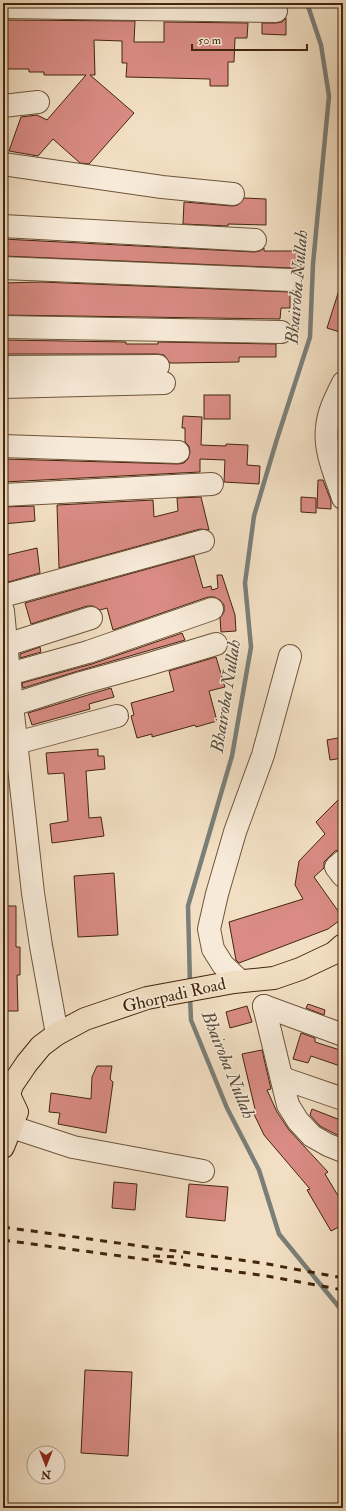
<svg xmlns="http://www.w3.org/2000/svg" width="346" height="1511" font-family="'IM FELL Double Pica',serif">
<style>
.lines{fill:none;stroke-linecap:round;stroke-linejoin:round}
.stream{stroke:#7b7f78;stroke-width:4.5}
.building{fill:#d98b84;stroke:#43260d}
.minor-casing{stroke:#6f543a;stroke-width:24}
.major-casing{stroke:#43260d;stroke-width:24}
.minor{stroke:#f7ead8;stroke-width:22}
.major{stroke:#f2dfc3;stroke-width:22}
.rail{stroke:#43260d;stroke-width:3;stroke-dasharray:7 7;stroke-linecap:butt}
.labels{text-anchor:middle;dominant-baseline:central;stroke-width:3;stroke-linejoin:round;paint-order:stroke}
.street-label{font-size:17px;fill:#43260d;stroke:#f7ead8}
.water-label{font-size:18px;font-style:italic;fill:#5a4b3a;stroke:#f7ead8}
</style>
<rect width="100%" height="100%" fill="#f2dfc3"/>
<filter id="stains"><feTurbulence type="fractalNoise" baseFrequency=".005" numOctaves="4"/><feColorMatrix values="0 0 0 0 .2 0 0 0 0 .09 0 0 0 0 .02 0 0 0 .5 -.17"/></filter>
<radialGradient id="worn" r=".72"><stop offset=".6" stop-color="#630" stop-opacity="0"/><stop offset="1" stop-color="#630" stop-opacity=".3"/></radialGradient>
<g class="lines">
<g class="stream">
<path d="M190,984L188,906L232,756L251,647L245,583L254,516L277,439L310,337L313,264L329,96L321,45L307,3"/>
<path d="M190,996L191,1020L227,1108L259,1170L279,1234L343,1312"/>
</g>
</g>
<g class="building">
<path d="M286,18V35L262,34V23H276L282,22Z"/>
<path d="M3,20L135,21L134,42H164V22L248,23L247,38H235L234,62H228V86H210V79L126,77L127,63H122V41L94,40L95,75H90L134,113L89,164L80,163L53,139L38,156L9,151L21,117L37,115L47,120L86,75H44V72H29V69H3Z"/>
<path d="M244,198L266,199V225L228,224V226L183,224L184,202L232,206L238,205Z"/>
<path d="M3,239L254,252L260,251L264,248V251H301V274L296,269L291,268L3,256Z"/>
<path d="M41,282L290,292V308H281L280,319L3,315V308L5,309V283Z"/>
<path d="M340,287H343V333L327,328Z"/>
<path d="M3,340L126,342V344H158V342L276,344V357H239V362L178,363H170L164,355L158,354H3Z"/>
<rect x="204" y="395" width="26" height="24"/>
<path d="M183,416L202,417L201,445L226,446V444L248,445L247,465L260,466L259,484L224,482L225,460L200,459V472L3,482V459L178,464L184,463L188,459L190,452L189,446L185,442V428H182Z"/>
<path d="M318,480H323L331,501V509L317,508Z"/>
<path d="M201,497L209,530L200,529L59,568L57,505L153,500L154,517L178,511L177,498Z"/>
<path d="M301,497L316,498V513L301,512Z"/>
<path d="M34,506L35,521L3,524V507Z"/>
<path d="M37,548L40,573L8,582L3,556Z"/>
<path d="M194,556L203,588L211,586L212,590L218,588L217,575H222L235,615L236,631L221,632L220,618L224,612V605L220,600L214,597H208L113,630L107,608L100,610L93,606H87L31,624L25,603Z"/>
<path d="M182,633L185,640L78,671L23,688L22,683L92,664Z"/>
<path d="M40,647L41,652L20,658V654Z"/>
<path d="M216,657L225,687L209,691L217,721L196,727L195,725L152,737V734L137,738L131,716L134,715L131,703L174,691L169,671Z"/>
<path d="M111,688L114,697L89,704L90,709L32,725L28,713Z"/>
<path d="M343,737V758L330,760L327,740Z"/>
<path d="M98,749V756H104L105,769L86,771L89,818L101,817L104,836L52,843L50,824L68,821L64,773L48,774L46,753Z"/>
<path d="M343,795V849L335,851L324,862V868L314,877L343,918L328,929L239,963L236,960L229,922L303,899L295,885L299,861L325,834L316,822Z"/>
<path d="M114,873L118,935L78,937L74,876Z"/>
<path d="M3,906H16V947H20V975H17L18,1011H3V973H7L6,948H3Z"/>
<path d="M308,1004L325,1010L324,1015L306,1008Z"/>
<path d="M247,1006L252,1022L230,1028L226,1012Z"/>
<path d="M301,1033L315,1038V1042L343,1051V1067L311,1056L308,1063L293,1059Z"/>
<path d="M262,1050L271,1089L267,1090L277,1112L289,1130L328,1172L325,1174L343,1204V1225L331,1231L307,1190L310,1189L264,1135L252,1110L255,1109L242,1054Z"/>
<path d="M97,1066H112L110,1079L113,1082L106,1133L58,1124L60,1113L49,1112L51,1093L91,1099L92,1077Z"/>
<path d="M312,1109L343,1121V1138L320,1126L310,1115Z"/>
<path d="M114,1182L137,1184L135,1210L112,1208Z"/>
<path d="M189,1184L228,1187L225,1221L186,1217Z"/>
<path d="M85,1370L132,1372L128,1456L81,1453Z"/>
</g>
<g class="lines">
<g class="minor-casing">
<g id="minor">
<path d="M3,7L276,11"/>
<path d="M3,106L38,102"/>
<path d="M3,164L162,187L233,194"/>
<path d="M3,226L255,240"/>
<path d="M3,268L290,280"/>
<path d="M3,327L281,332"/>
<path d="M3,367L158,366"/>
<path d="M343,383C336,397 328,412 327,428C324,451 336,476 343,498"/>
<path d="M3,387L164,383"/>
<path d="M3,446L178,452"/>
<path d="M3,495L212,484"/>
<path d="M3,596L203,541"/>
<path d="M3,611L12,705L33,893L41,946L57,1034"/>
<path d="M6,645L91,618"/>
<path d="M9,674L88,652L212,609"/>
<path d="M12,705L81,683L146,665L216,644"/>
<path d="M16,743L117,716"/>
<path d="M343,861L336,867L343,876"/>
<path d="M240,981L223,965L213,949L209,929L217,894L235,832L263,755L290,656"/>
<path d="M264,1006L288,1105L298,1121L312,1136L328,1145L343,1151"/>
<path d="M264,1006L343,1035"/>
<path d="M282,1078L343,1099"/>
<path d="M12,1127L73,1147L203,1171"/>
</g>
</g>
<g class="major-casing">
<g id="major">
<path d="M3,1102L9,1095L12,1085L27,1063L41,1046L57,1034L85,1019L147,998L234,982L274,978L300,969L334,953L343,945"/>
<path d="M3,1147L17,1112L9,1095"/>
</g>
</g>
<use href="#minor" class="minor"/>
<use href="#major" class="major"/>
<g class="rail">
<path d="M3,1227L262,1263L343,1278"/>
<path d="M3,1240L267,1276L343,1290"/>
<path d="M153,1256L183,1257"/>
</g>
</g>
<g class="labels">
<g class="street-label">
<text transform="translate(174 995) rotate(-13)">Ghorpadi Road</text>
</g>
<g class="water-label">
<text transform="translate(297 287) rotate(-85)">Bhairoba Nullah</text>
<text transform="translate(226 696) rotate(-81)">Bhairoba Nullah</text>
<text transform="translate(228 1065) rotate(68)">Bhairoba Nullah</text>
</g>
</g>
<rect width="346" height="1511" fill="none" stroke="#f2dfc3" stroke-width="16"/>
<rect x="4" y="4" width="338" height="1503" fill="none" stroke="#43260d" stroke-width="2"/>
<rect x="8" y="8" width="330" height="1495" fill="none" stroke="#43260d"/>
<g transform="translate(46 1465) rotate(180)"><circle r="19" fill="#f7ead8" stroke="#af9c87"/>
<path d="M0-3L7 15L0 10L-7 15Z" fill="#8f2418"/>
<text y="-6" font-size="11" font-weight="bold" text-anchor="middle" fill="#43260d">N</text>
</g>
<path d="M192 44v6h115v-6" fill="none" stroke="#43260d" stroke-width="2"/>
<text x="198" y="44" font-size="12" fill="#43260d" stroke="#f7ead8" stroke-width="3" paint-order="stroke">50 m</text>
<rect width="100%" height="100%" filter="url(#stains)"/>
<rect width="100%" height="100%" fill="url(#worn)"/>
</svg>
